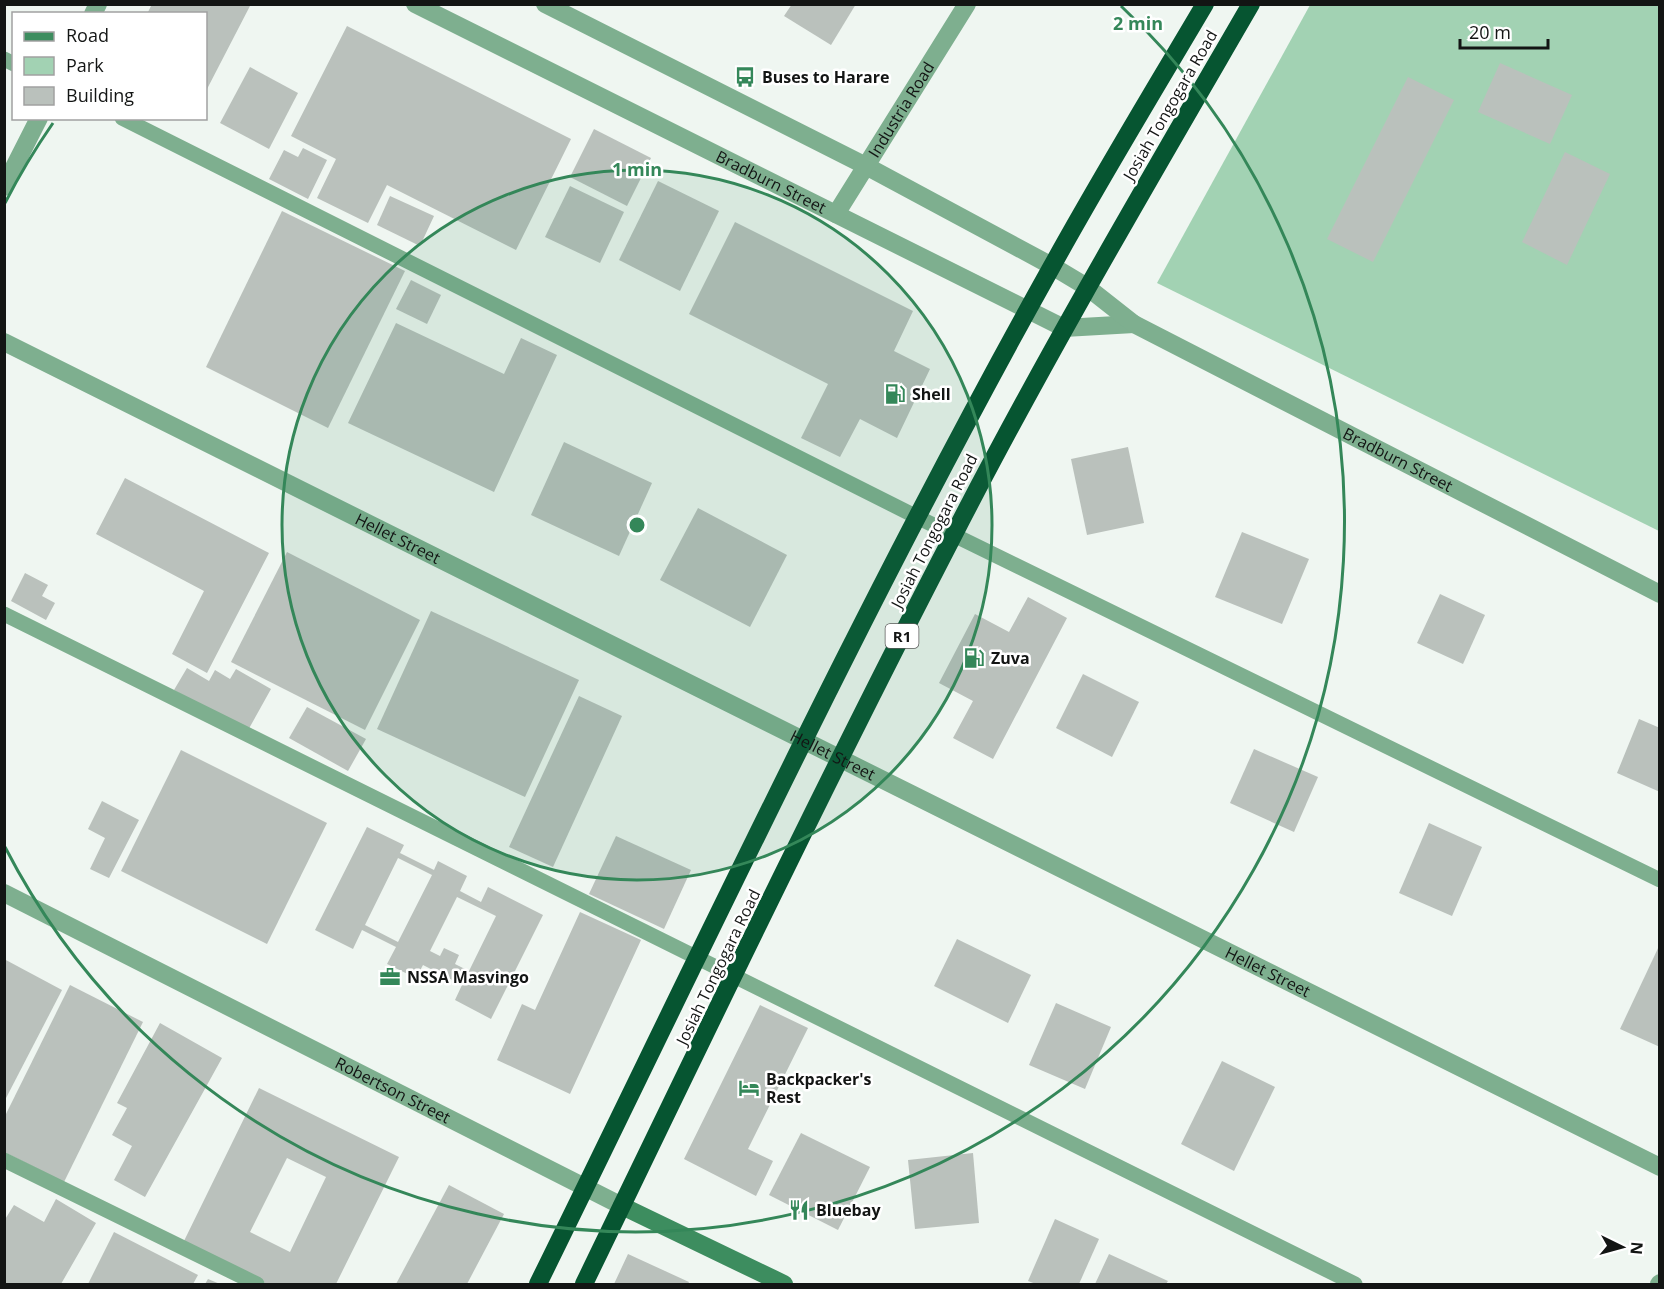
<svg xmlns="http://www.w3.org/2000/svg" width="1664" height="1289" font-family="'Open Sans',sans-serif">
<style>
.green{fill:#a2d2b3}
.building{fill:#bac1bc;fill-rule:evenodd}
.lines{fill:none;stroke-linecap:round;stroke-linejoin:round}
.lane{stroke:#7eaf8f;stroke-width:15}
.street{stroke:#7eaf8f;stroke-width:18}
.secondary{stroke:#3d8d5f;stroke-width:18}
.highway{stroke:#065531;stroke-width:18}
.ring{fill:none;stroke:#348759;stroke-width:3}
.labels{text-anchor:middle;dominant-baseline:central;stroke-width:5;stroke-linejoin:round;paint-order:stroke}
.shield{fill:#fff;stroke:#5a5b5a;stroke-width:1.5}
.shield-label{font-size:15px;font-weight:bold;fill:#131514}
.poi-label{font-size:16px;font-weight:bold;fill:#131514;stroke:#fff;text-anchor:start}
.street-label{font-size:16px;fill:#131514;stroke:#fff}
.centre{fill:#348759;stroke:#fff;stroke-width:3}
.ring-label{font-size:18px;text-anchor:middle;font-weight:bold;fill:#348759;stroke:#fff;stroke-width:5;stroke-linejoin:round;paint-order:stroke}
</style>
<rect width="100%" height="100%" fill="#eff6f1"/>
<path class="green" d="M1310,5H1659V531L1157,283Z"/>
<g class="building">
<path d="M152,4H251L206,91V14H147Z"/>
<path d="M792,4H856L831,45L784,16Z"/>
<path d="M347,26L571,139L516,250L387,185L368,223L317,198L336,159L291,136Z"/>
<path d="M1500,63L1572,95L1550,144L1478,112Z"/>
<path d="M250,67L298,93L269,149L220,123Z"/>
<path d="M1408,77L1454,100L1373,262L1327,239Z"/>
<path d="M594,129L651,158L627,206L570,177Z"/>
<path d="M303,148L327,160L308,199L269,179L284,150L298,157Z"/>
<path d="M1565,152L1610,174L1567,265L1522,242Z"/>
<path d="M658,181L719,211L680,291L619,260Z"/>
<path d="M570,186L624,212L600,263L545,237Z"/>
<path d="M390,196L434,216L420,246L377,225Z"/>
<path d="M282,211L405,271L328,428L206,367Z"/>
<path d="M735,222L913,311L894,351L930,369L897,438L860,419L840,457L801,438L828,384L689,314Z"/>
<path d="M411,280L441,295L427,324L396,309Z"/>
<path d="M396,323L504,374L521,338L557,355L494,492L348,423Z"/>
<path d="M564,442L652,483L619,556L531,515Z"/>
<path d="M1128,447L1144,523L1087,535L1071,459Z"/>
<path d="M125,478L269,553L207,673L172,654L204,591L96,534Z"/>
<path d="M698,508L787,555L750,627L660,580Z"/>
<path d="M1242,532L1309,559L1282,624L1215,597Z"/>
<path d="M287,552L420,620L365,730L231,662Z"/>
<path d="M25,573L48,585L42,596L55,603L46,620L11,601Z"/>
<path d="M1440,594L1485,615L1463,664L1417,643Z"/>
<path d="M1028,597L1067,618L993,759L953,738L973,701L939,683L975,614L1009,632Z"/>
<path d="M431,611L579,680L525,797L377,729Z"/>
<path d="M187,668L209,681L215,670L230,679L236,669L271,689L247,732L174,690Z"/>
<path d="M1083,674L1139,702L1112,757L1056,728Z"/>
<path d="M579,696L622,716L553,867L509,847Z"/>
<path d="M307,707L366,739L348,771L289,738Z"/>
<path d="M1639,719L1660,728V792L1617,773Z"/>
<path d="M1254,749L1318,777L1294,832L1230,803Z"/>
<path d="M181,750L327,823L267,944L121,871Z"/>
<path d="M102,801L139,820L109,878L90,869L105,838L88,829Z"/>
<path d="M1429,823L1482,847L1452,916L1399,893Z"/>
<path d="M367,827L404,845L400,853L434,870L438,861L467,876L460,891L481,902L488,887L543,915L491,1019L455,1000L462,985L423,965L416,978L387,964L396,947L362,930L353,949L315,930ZM398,858L432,875L398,942L365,925ZM457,897L496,916L469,971L455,964L459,955L444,948L440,956L430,951Z"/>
<path d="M616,836L691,870L664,929L589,894Z"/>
<path d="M580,912L641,940L570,1094L497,1060L522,1004L535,1010Z"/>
<path d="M957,939L1031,975L1008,1023L934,986Z"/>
<path d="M1660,944V1047L1620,1029Z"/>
<path d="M4,959L62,990L4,1102Z"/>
<path d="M70,985L143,1022L64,1182L4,1152V1118Z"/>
<path d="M1056,1003L1111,1027L1085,1089L1029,1065Z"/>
<path d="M760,1005L808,1028L748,1149L773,1161L756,1196L684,1159Z"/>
<path d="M160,1023L222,1058L145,1197L114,1180L132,1146L112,1135L127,1108L117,1103Z"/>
<path d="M1222,1061L1275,1087L1234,1171L1181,1144Z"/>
<path d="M259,1088L399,1157L336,1284H267L183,1243ZM287,1158L326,1177L290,1252L250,1232Z"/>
<path d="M801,1133L870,1167L838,1230L769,1195Z"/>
<path d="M973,1153L979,1223L915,1229L908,1160Z"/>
<path d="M449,1185L504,1214L467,1284H396Z"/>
<path d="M56,1199L96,1223L61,1284H4V1221L14,1205L44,1222Z"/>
<path d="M1055,1219L1099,1239L1079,1284H1036L1028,1281Z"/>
<path d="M114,1232L198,1275L193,1284H88Z"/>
<path d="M628,1254L689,1282L688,1284H614Z"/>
<path d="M1109,1254L1168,1281L1166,1284H1095Z"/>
<path d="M208,1279L220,1284H205Z"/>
</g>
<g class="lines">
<g class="lane">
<path d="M4,59L14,64"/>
<path d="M122,118L917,517L1660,880"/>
<path d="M4,614L1355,1284"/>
<path d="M4,1160L257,1284"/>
</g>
<g class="street">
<path id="s1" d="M415,4L1064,328L1134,324"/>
<path id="s2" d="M545,4L866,166L1052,266L1087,287L1134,324L1660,594"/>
<path d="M93,14L98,4"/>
<path d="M4,187L39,118"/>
<path id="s3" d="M836,214L967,4"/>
<path id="s4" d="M4,342L1660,1167"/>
<path id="s5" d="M4,893L622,1206"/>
<path d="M1659,1284L1660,1283"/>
</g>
<path class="secondary" d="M622,1206L784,1284"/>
<g class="highway">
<path d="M538,1284C705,944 866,599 1051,268C1100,179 1153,92 1205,4"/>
<path d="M584,1284C705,1034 825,783 953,536C1046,355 1149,180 1251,4"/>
</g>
</g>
<circle cx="637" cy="525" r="355" fill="#348759" fill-opacity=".12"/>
<g class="ring">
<circle cx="637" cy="525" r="355"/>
<path d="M5 203A709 709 0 0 1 53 123M1121 6A709 709 0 1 1 5 847"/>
</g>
<defs>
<g id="bus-bare" transform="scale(1.62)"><path d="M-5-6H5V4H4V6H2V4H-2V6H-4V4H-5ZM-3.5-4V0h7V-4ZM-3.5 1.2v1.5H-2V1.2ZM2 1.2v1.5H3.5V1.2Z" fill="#348759" stroke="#fff" stroke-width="2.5" paint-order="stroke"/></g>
<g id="fuel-bare" transform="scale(1.62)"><path d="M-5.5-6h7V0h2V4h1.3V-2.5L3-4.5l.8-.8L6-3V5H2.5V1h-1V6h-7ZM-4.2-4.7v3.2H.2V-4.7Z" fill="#348759" stroke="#fff" stroke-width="2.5" paint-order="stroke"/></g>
<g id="office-bare" transform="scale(1.62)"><path d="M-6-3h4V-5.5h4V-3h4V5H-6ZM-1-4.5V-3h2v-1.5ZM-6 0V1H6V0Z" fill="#348759" stroke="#fff" stroke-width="2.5" paint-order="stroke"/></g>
<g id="hotel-bare" transform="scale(1.62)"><path d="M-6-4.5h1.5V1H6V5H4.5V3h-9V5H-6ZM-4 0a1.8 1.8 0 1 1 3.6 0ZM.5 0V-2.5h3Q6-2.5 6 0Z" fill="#348759" stroke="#fff" stroke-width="2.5" paint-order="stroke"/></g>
<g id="restaurant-bare" transform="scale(1.62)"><path d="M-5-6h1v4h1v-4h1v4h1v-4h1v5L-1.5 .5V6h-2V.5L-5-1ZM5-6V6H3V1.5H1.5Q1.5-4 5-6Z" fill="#348759" stroke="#fff" stroke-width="2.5" paint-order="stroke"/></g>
</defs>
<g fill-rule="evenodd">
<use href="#bus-bare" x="745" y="77"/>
<use href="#fuel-bare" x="895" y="394"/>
<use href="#fuel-bare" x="974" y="658"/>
<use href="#office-bare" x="390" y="977"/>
<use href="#hotel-bare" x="749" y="1088"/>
<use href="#restaurant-bare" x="799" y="1210"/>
</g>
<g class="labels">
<rect class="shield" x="885.5" y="624" width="33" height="24" rx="4.5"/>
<g class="shield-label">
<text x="902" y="636">R1</text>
</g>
<g class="poi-label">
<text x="762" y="77">Buses to Harare</text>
<text x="912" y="394">Shell</text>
<text x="991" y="658">Zuva</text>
<text x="407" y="977">NSSA Masvingo</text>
<text x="766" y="1079">Backpacker's<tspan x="766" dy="18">Rest</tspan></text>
<text x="816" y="1210">Bluebay</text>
</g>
<g class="street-label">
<text transform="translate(1170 105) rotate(-60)">Josiah Tongogara Road</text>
<text stroke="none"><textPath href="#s3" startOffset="123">Industria Road</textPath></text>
<text stroke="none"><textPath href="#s1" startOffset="398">Bradburn Street</textPath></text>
<text stroke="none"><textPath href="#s2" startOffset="968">Bradburn Street</textPath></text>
<text transform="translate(934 531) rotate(-63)">Josiah Tongogara Road</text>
<text stroke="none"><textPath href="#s4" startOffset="440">Hellet Street</textPath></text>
<text stroke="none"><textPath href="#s4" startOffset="926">Hellet Street</textPath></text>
<text transform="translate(718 967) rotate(-64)">Josiah Tongogara Road</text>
<text stroke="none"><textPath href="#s4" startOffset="1412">Hellet Street</textPath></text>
<text stroke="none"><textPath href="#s5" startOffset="436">Robertson Street</textPath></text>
</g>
</g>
<circle cx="637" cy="525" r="9" class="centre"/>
<g class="ring-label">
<text x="1138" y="30">2 min</text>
<text x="637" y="176">1 min</text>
</g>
<rect width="1664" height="1289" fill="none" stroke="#131514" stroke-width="12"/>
<rect x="12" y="12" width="195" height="108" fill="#ffffff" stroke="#a1a1a1" stroke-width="1.5"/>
<rect x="24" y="32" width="30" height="9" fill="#3d8d5f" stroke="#a1a1a1" stroke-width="1.5"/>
<text x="66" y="42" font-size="18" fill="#131514">Road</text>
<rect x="24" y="57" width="30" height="18" fill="#a2d2b3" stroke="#a1a1a1" stroke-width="1.5"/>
<text x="66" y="72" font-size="18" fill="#131514">Park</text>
<rect x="24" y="87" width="30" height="18" fill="#bac1bc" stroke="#a1a1a1" stroke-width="1.5"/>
<text x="66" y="102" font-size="18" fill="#131514">Building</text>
<g transform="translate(1622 1247) rotate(95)" stroke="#ffffff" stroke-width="4.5" paint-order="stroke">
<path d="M0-4.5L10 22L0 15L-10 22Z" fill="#131514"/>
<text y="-9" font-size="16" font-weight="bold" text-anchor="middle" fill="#131514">N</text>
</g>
<path d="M1460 39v9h88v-9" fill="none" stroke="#131514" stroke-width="3"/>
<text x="1469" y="39" font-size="18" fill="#131514" stroke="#ffffff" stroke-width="4.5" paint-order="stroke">20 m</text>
</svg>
